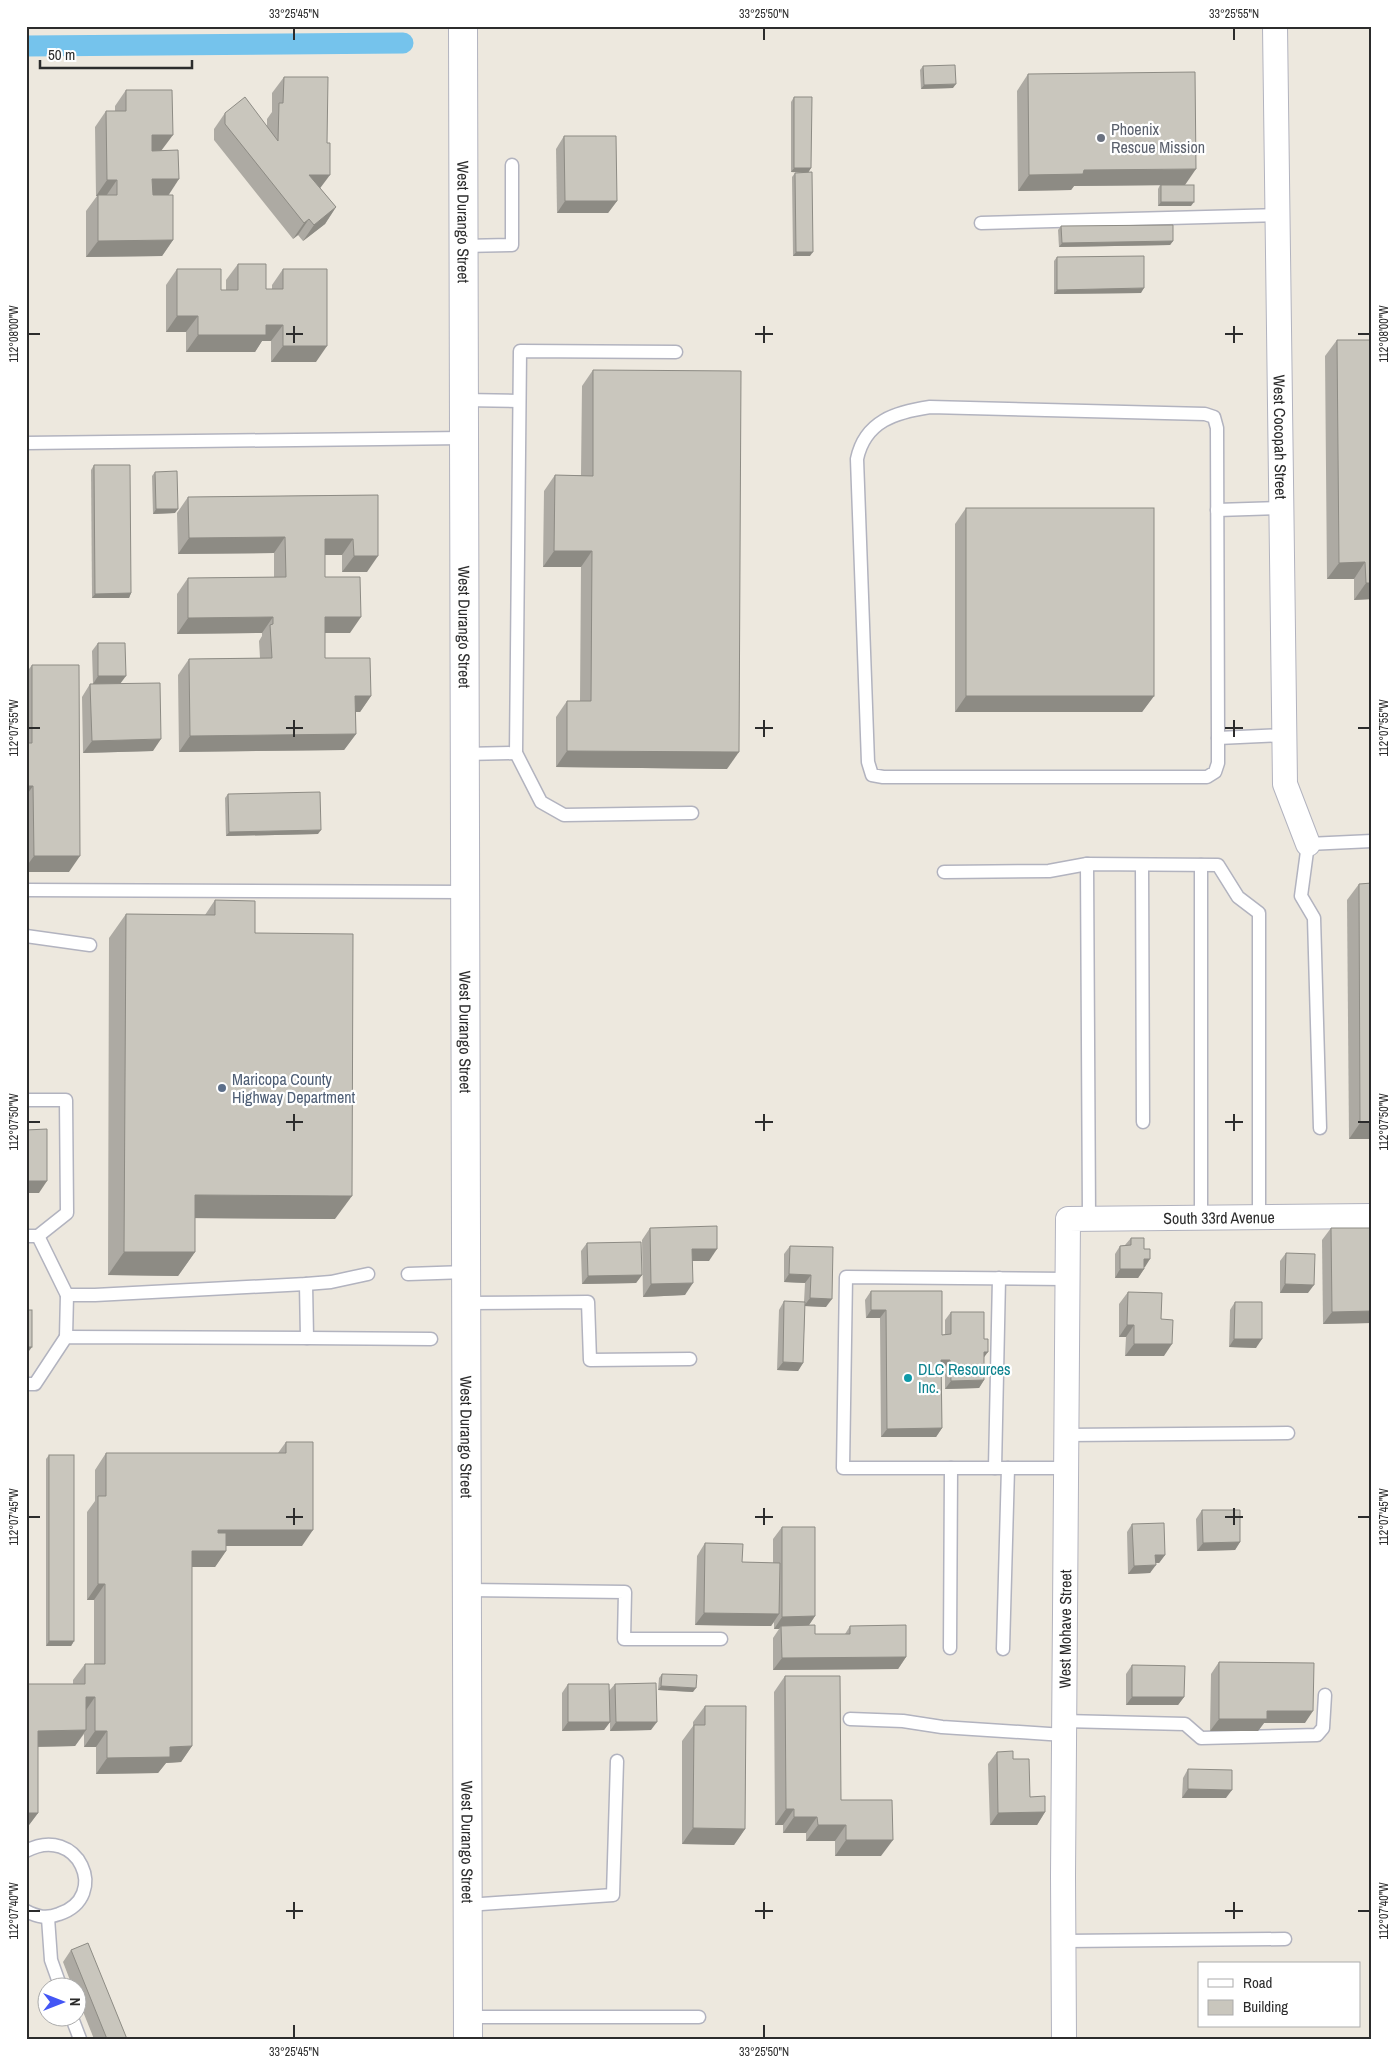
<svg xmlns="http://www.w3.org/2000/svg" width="1398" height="2065" font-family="'Archivo Narrow',sans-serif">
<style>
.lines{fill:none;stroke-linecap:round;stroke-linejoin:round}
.canal{stroke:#75c3ec;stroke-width:21}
.lane-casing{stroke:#b2b3bf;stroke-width:15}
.street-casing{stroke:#b2b3bf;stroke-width:26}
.secondary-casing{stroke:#b2b3bf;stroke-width:30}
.lane{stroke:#fff;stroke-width:12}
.street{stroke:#fff;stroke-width:24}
.secondary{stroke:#fff;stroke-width:28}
.wall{fill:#adaaa3}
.shaded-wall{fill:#8d8b84}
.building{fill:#c9c6bd;stroke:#8d8b84}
.ticks{fill:none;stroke:#2c2c2c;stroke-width:2}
.worship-dot{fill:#6b7280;stroke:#fff;stroke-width:2}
.service-dot{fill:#5c6f8a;stroke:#fff;stroke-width:2}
.culture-dot{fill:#0f9aa8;stroke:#fff;stroke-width:2}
.labels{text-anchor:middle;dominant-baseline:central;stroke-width:4.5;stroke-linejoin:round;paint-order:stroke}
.worship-label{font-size:16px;fill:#5b616d;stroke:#fff;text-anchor:start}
.street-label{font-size:16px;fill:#2c2c2c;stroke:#fff}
.service-label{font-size:16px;fill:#4e5e75;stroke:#fff;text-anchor:start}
.culture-label{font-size:16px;fill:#0d838f;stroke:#fff;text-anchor:start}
.neatline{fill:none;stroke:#2c2c2c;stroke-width:2}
.ticks-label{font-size:12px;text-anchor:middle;fill:#2c2c2c}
</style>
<rect width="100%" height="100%" fill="#ede8de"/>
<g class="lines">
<path class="canal" d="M26,46L403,43"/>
<g class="lane-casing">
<g id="lane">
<path d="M981,223L1277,215"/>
<path d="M463,246L512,245V165"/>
<path d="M676,352L520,351L516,753L541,802L564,815L692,813"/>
<path d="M463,400L519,401"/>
<path d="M930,407L1205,414L1214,417L1217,428L1218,738V763L1215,772L1207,777H883L872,775L868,762L857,459C865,421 896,412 930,407Z"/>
<path d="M26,443L464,438"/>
<path d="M1217,510L1281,508"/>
<path d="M1218,738L1285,735"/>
<path d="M464,754L516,753"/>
<path d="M1142,865L1143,1122"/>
<path d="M944,872L1049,871L1087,864"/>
<path d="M26,890L465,892"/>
<path d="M26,936L90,945"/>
<path d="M26,1100H66L67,1213L38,1236H26"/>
<path d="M1320,1128L1314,918L1301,896L1308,844L1372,841"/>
<path d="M1201,1217V865"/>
<path d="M1089,1219L1087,864L1218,865L1238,897L1259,913V1217"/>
<path d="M38,1236L67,1295H95L306,1284L331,1282L368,1274"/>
<path d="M408,1274L466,1272"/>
<path d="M466,1303L588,1302L590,1360L690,1359"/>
<path d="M66,1337L67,1295"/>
<path d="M307,1338L431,1339"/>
<path d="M26,1384H35L66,1337L307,1338L306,1284"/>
<path d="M1066,1435L1288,1433"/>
<path d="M995,1468L999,1278"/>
<path d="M1066,1468H843L846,1277L1067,1279"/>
<path d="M467,1590L625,1592L624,1639H721"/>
<path d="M950,1648L951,1468"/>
<path d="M1003,1649L1008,1468"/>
<path d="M850,1719L903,1721L942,1727L1064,1735"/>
<path d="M1064,1721L1185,1724L1201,1738L1317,1735L1323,1728L1325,1695"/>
<path d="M26,1851C78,1823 111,1897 59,1914C46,1919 38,1917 26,1911"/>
<path d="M467,1905L613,1895L617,1761"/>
<path d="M48,1918L51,1960L61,1988"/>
<path d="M1064,1941L1285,1939"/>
<path d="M468,2017H699"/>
<path d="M72,2018L80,2039"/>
</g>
</g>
<g class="street-casing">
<g id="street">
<path id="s1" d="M1275,26L1285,784L1308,844"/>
<path id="s2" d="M1064,2039L1063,1876L1068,1219L1372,1216"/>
</g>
</g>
<g class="secondary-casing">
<g id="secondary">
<path id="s3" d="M463,26L468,2039"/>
</g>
</g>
<use href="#lane" class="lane"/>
<use href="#street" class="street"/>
<use href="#secondary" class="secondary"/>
</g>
<g class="wall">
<path d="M923,66L953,88L921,89L920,70Z"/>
<path d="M1028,74L1185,185L1191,206H1158V189L1160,185L1074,186L1071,190L1018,191L1017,91Z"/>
<path d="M284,77L320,188L336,207L325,224L303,241L298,235L293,239L214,140V129L225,113L267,126V119L272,112V93Z"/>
<path d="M126,90L161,151L168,195L173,240L162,256L86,257V211L97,196H96L95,127L106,111H115V106Z"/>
<path d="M794,97L811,168L808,172L810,256H793L792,177L795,173L805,172H791V102Z"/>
<path d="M564,136L617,201L608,213H557L556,149Z"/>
<path d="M1061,226L1173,241L1170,245L1059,247L1058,230Z"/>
<path d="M1057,257L1141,293L1054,294V261Z"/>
<path d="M238,264L266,289H272V285L283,269L316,362H271V341H262L255,352H186V332H166V285L177,269L221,290H226V280Z"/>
<path d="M1337,340L1372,599L1354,600V579H1327L1325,356Z"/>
<path d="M593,370L727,769L556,767V717L567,701H580L581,567H543L544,491L555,475H581L582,386Z"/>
<path d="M94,465L131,593L129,598H92L91,470Z"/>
<path d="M155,472L175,513L153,514L152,476Z"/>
<path d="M378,495L367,572H342V555H325V577L350,633H325V658L371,696L360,712H356V734L344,750L179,752L178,675L189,659L260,658L259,641L262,636V633L177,634V594L188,578L274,577V553L178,554L177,513L188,497Z"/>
<path d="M966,508L1154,696L1142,712H955V524Z"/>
<path d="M98,643L120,684L153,751L83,753L82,697L90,684H93L92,651Z"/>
<path d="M32,665L69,872H26V673Z"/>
<path d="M228,794L318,834L226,836L225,798Z"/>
<path d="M1359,884L1372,1139H1349L1347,900Z"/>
<path d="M215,900L255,933L335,1219L195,1218V1252L178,1276L108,1275L109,938L126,914L205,915Z"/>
<path d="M650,1228L709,1261H692L685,1295L643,1297L642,1240Z"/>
<path d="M1331,1228H1372V1322L1371,1323L1323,1324L1322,1240Z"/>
<path d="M1131,1238L1144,1249L1145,1267H1144V1269L1138,1278H1115V1254L1120,1246L1125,1245Z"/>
<path d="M587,1243L642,1275L636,1283L582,1284L581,1251Z"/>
<path d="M790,1246L833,1247L826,1307L805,1306L803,1363L798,1371L777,1370L779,1310L784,1301L804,1302L805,1283L784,1282V1254Z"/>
<path d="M1286,1253L1308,1293H1280V1261Z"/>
<path d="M871,1291L942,1335L945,1334V1320L951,1312L984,1358V1380L979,1388L945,1389V1368H941L942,1428L936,1437H881L880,1318H866L865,1300Z"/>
<path d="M1128,1292L1161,1319L1164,1356H1125L1126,1337H1119V1304Z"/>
<path d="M1235,1302L1256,1348L1229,1347L1230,1310Z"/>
<path d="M286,1442L302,1546H226V1551L215,1567H192V1746L181,1762L166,1763L158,1773L96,1774V1747H84V1734L75,1746L38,1747V1813L26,1829V1684H73V1680L85,1664H94V1600H87V1512L95,1501V1470L106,1453H278Z"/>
<path d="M49,1455L74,1641L71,1646H46V1459Z"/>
<path d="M1202,1510L1240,1542L1235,1550L1197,1551L1196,1519Z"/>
<path d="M1132,1524L1165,1555L1159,1563H1155L1150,1573L1128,1574L1127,1532Z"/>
<path d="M782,1527L815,1616L809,1625L815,1634H845L850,1626L906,1657L898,1669L773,1670V1638L779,1629H774V1622L771,1626L695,1625L697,1556L705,1543L742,1562L773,1563V1539Z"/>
<path d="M1219,1662L1305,1723H1264L1258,1731H1210L1211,1674Z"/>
<path d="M1132,1665L1184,1697L1178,1705H1126V1674Z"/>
<path d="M662,1674L693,1692L658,1690L659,1678Z"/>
<path d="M785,1676L841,1800L881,1856H835V1841H806V1833H783V1825H775L774,1692Z"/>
<path d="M568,1684L609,1691L615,1684L651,1730L610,1731V1722L604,1730L562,1731V1693Z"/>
<path d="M705,1706L745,1829L734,1845L682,1844V1741L693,1726V1722Z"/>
<path d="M997,1752L1013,1759L1030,1797L1045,1812L1037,1825H990L988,1764Z"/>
<path d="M1188,1769L1226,1798H1182L1183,1778Z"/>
<path d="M71,1950L127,2039H94L78,1999V1988H73L63,1962Z"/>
</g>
<g class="shaded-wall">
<path d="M956,84L953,88L921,89L924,85Z"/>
<path d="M152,135H173L161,151H141Z"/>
<path d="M794,168H811L808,173L791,172Z"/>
<path d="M1196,169L1185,185L1074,186L1071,190L1018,191L1029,175L1084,170Z"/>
<path d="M309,175H330L318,191Z"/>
<path d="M152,179H179L168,196H141Z"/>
<path d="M107,180H117L106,196H96Z"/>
<path d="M565,201H617L608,213H557Z"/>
<path d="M1161,202H1194L1191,206H1158Z"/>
<path d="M336,207L325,224L303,241L314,225Z"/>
<path d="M309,219L298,235L293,239L304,223Z"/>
<path d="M173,240L162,256L86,257L98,241Z"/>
<path d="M1173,241L1170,245L1059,247L1062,243Z"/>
<path d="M796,252H813L810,256H793Z"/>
<path d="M1144,288L1141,293L1054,294L1057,290Z"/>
<path d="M177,316H198L186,332H166Z"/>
<path d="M266,325H283L271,341H262L255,352H186L198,335Z"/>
<path d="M283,346H327L316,362H271Z"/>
<path d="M156,509H178L175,513L153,514Z"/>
<path d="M285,537L274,553L178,554L189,538Z"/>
<path d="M325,539H353L342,555H313Z"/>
<path d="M554,551H592L581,567H543Z"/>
<path d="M354,556H378L367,572H342Z"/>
<path d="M1365,562L1354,579H1327L1339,563Z"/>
<path d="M1366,583H1372V599L1354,600Z"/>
<path d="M131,593L129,598H92L95,594Z"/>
<path d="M273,617L262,633L177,634L188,618Z"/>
<path d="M325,617H361L350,633H313Z"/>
<path d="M98,676H126L120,684H93Z"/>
<path d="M355,696H371L360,712H344Z"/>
<path d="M966,696H1154L1142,712H955Z"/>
<path d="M356,734L344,750L179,752L190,736Z"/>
<path d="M161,739L153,751L83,753L92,741Z"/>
<path d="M567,751L739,752L727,769L556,767Z"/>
<path d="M26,786H33L26,796Z"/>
<path d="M321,830L318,834L226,836L229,832Z"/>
<path d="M34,856H80L69,872H26V867Z"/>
<path d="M1360,1123H1372V1139H1349Z"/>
<path d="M26,1181H47L39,1193H26Z"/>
<path d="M195,1195L352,1196L335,1219L179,1218Z"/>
<path d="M692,1249H717L709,1261H684Z"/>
<path d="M124,1252H195L178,1276L108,1275Z"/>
<path d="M1144,1259H1150L1145,1267H1138Z"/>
<path d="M1120,1269H1144L1138,1278H1115Z"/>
<path d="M789,1274L811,1275L805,1283L784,1282Z"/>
<path d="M642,1275L636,1283L582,1284L588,1276Z"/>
<path d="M693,1283L685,1295L643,1297L651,1284Z"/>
<path d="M1285,1284L1314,1285L1308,1293H1280Z"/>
<path d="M810,1298L832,1299L826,1307L804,1306Z"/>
<path d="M871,1310H886L880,1318H866Z"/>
<path d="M1372,1311V1322L1371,1323L1323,1324L1332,1312Z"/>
<path d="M1127,1325H1134L1126,1337H1119Z"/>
<path d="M1234,1339H1262L1256,1348L1229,1347Z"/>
<path d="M1134,1344H1172L1164,1356H1125Z"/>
<path d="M26,1347H32L26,1355Z"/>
<path d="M984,1352H988L982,1360Z"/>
<path d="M941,1360H950L945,1368H936Z"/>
<path d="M783,1362L803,1363L798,1371L777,1370Z"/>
<path d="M984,1380L979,1388L945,1389L951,1381Z"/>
<path d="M942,1428L936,1437H881L887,1429Z"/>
<path d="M218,1530H313L302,1546H207Z"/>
<path d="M1240,1542L1235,1550L1197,1551L1203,1543Z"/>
<path d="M192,1551H226L215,1567H181Z"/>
<path d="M1155,1555H1165L1159,1563H1149Z"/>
<path d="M1156,1565L1150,1573L1128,1574L1134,1566Z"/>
<path d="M98,1584H105L94,1600H87Z"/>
<path d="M704,1613L779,1614L771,1626L695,1625Z"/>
<path d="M815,1616L807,1628L781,1626L779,1629H774L782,1617Z"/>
<path d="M49,1641H74L71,1646H46Z"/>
<path d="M906,1657L898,1669L773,1670L782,1658Z"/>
<path d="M661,1686L696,1688L693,1692L658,1690Z"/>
<path d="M86,1697H95L84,1713Z"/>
<path d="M1132,1697H1184L1178,1705H1126Z"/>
<path d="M1267,1711H1313L1305,1723H1264L1258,1731H1210L1219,1719Z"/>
<path d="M568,1722H610L604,1730L562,1731Z"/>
<path d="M616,1722H657L651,1730L610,1731Z"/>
<path d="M86,1730L75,1746L26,1747L38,1731Z"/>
<path d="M95,1731H107L96,1747H84Z"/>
<path d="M192,1746L181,1762L166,1763L158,1773L96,1774L107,1758L170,1747Z"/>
<path d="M1188,1789L1232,1790L1226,1798H1182Z"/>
<path d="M786,1809H794L783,1825H775Z"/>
<path d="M1045,1812L1037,1825H990L998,1813Z"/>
<path d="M26,1813H38L26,1829Z"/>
<path d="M794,1817H817L806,1833H783Z"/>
<path d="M818,1825H846L835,1841H806Z"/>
<path d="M693,1828L745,1829L734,1845L682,1844Z"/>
<path d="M846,1840H893L881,1856H835Z"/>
</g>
<g class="building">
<path d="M955,65L956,84L924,85L923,66Z"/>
<path d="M1195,72L1196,169L1084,170L1083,174L1029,175L1028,74Z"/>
<path d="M284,77H328L327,143H330V175H309L336,207L314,225L309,219L304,223L225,124V113L245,97L278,141L279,103H283Z"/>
<path d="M126,90H172L173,135H152V151L178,150L179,179H152L153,195H173V240L98,241V195H117V180H107L106,111H126Z"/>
<path d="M794,97H812L811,168H794Z"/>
<path d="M564,136H616L617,201H565Z"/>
<path d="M812,172L813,252H796L795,173Z"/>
<rect x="1161" y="185" width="33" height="17"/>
<path d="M1173,225V241L1062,243L1061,226Z"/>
<path d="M1144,256V288L1057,290V257Z"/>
<path d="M238,264H266V289H283V269H327V346H283V325H266V335H198V316H177V269H221V290H238Z"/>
<path d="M1337,340H1372V583H1366L1365,562L1339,563Z"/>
<path d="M593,370L741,371L739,752L567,751V701H591L592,551H554L555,475L593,476Z"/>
<path d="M94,465H130L131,593L95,594Z"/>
<path d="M177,471L178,509H156L155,472Z"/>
<path d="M378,495V556H354L353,539H325V577H360L361,617H325V658H370L371,696H355L356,734L190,736L189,659L272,658L270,625L273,624V617L188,618V578L286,577L285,537L189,538L188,497Z"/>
<rect x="966" y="508" width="188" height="188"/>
<path d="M98,643H125L126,676H98Z"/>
<path d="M32,665H79L80,856H34L33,786H26V743H32Z"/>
<path d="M160,683L161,739L92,741L90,684Z"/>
<path d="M320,792L321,830L229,832L228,794Z"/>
<path d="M1372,883V1123H1360L1359,884Z"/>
<path d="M215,900L255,901V933L353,934L352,1196L195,1195V1252H124L126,914L215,915Z"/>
<path d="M47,1129V1181H26V1130Z"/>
<path d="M717,1226V1249H692L693,1283L651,1284L650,1228Z"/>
<path d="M1331,1228H1372V1311L1332,1312Z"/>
<path d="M1131,1238H1144V1249H1150V1259H1144V1269H1120V1246L1131,1245Z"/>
<path d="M641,1242L642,1275L588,1276L587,1243Z"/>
<path d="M790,1246L833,1247L832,1299L810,1298L811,1275L789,1274Z"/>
<path d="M1286,1253L1315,1254L1314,1285L1285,1284Z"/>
<path d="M871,1291H942V1335L951,1334V1312H984V1339H988V1352H984V1380L951,1381L950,1360H941L942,1428L887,1429L886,1310H871Z"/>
<path d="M1128,1292L1162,1293L1161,1319L1173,1320L1172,1344H1134V1325H1127Z"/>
<path d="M784,1301L805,1302L803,1363L783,1362Z"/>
<path d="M1235,1302H1262V1339H1234Z"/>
<rect x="26" y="1310" width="6" height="37"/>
<path d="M286,1442H313V1530H218V1533H226V1551H192V1746L170,1747V1757L107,1758V1731H95V1697H86V1730L38,1731V1813H26V1684H85V1664H105V1584H98V1496H106V1453H286Z"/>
<rect x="49" y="1455" width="25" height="186"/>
<path d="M1202,1510H1240V1542L1203,1543Z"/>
<path d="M1164,1523L1165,1555H1155L1156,1565L1134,1566L1132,1524Z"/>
<path d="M782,1527H815V1616L782,1617Z"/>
<path d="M705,1543L743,1544L742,1562L780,1563L779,1614L704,1613Z"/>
<path d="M815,1625V1634H850V1626L906,1625V1657L782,1658L781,1626Z"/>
<path d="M1219,1662L1314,1663L1313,1711H1267V1719H1219Z"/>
<path d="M1132,1665L1185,1666L1184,1697H1132Z"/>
<path d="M662,1674L697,1675L696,1688L661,1686Z"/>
<path d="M785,1676H840L841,1800H892L893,1840H846V1825H818L817,1817H794V1809H786Z"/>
<path d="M656,1683L657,1722H616L615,1684Z"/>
<path d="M568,1684H609L610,1722H568Z"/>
<path d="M705,1706H746L745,1829L693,1828L694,1725H705Z"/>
<path d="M1013,1751V1759H1029L1030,1797L1045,1796V1812L998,1813L997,1752Z"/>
<path d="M1188,1769L1232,1770V1790L1188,1789Z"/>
<path d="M88,1943L127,2039H107L71,1950Z"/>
</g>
<path class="ticks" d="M294,28V40M764,28V40M1234,28V40M294,326V343M764,326V343M1234,326V343M28,334H40M286,334H303M755,334H773M1225,334H1243M1358,334H1370M294,720V737M764,720V737M1234,720V737M28,728H40M286,728H303M755,728H773M1225,728H1243M1358,728H1370M294,1114V1131M764,1114V1131M1234,1114V1131M28,1122H40M286,1122H303M755,1122H773M1225,1122H1243M1358,1122H1370M294,1508V1525M764,1508V1525M1234,1508V1525M28,1517H40M286,1517H303M755,1517H773M1225,1517H1243M1358,1517H1370M294,1902V1919M764,1902V1919M1234,1902V1919M28,1911H40M286,1911H303M755,1911H773M1225,1911H1243M1358,1911H1370M294,2025V2038M764,2025V2038"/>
<circle class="worship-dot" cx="1101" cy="138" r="5"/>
<circle class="service-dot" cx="222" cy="1088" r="5"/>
<circle class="culture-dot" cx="908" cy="1378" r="5"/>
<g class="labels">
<g class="worship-label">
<text x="1111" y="129">Phoenix<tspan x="1111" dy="18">Rescue Mission</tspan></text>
</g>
<g class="street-label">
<text stroke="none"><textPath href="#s3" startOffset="196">West Durango Street</textPath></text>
<text stroke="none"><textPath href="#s1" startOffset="411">West Cocopah Street</textPath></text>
<text stroke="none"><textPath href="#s3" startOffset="601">West Durango Street</textPath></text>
<text stroke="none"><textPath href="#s3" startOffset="1006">West Durango Street</textPath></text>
<text stroke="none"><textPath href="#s2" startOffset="971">South 33rd Avenue</textPath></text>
<text stroke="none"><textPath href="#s3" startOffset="1411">West Durango Street</textPath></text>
<text stroke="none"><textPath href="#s2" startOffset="410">West Mohave Street</textPath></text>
<text stroke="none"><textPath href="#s3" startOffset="1816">West Durango Street</textPath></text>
</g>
<g class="service-label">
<text x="232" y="1079">Maricopa County<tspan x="232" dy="18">Highway Department</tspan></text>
</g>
<g class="culture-label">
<text x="918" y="1369">DLC Resources<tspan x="918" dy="18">Inc.</tspan></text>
</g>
</g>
<rect width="1398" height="2065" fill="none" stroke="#ffffff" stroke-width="55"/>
<rect x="1198" y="1962" width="162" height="65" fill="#ffffff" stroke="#ababab"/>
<rect x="1208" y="1979" width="25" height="8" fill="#ffffff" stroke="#ababab"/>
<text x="1243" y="1988" font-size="15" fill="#2c2c2c">Road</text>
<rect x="1208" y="2000" width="25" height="15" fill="#c9c6bd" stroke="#ababab"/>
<text x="1243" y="2012" font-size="15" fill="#2c2c2c">Building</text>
<g transform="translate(62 2002) rotate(90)"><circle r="24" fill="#ffffff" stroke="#ababab"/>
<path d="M0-4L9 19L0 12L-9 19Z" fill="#4356f5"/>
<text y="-8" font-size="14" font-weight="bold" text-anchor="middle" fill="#2c2c2c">N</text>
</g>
<path d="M40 60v8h152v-8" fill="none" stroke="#2c2c2c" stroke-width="2.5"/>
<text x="48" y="60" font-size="15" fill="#2c2c2c" stroke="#ffffff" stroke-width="4" paint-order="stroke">50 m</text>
<rect x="28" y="28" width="1342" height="2010" class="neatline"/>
<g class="ticks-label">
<text x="294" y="18">33°25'45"N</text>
<text x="764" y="18">33°25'50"N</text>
<text x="1234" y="18">33°25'55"N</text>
<text transform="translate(1384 334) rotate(-90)" y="4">112°08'00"W</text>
<text transform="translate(14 334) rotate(-90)" y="4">112°08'00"W</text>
<text transform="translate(1384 728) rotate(-90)" y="4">112°07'55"W</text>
<text transform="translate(14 728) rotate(-90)" y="4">112°07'55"W</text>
<text transform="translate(1384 1122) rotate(-90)" y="4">112°07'50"W</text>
<text transform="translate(14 1122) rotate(-90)" y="4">112°07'50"W</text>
<text transform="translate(14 1517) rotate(-90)" y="4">112°07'45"W</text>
<text transform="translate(1384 1517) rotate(-90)" y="4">112°07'45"W</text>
<text transform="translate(1384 1911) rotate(-90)" y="4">112°07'40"W</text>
<text transform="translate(14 1911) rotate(-90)" y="4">112°07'40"W</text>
<text x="294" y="2056">33°25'45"N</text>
<text x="764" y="2056">33°25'50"N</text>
</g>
</svg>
